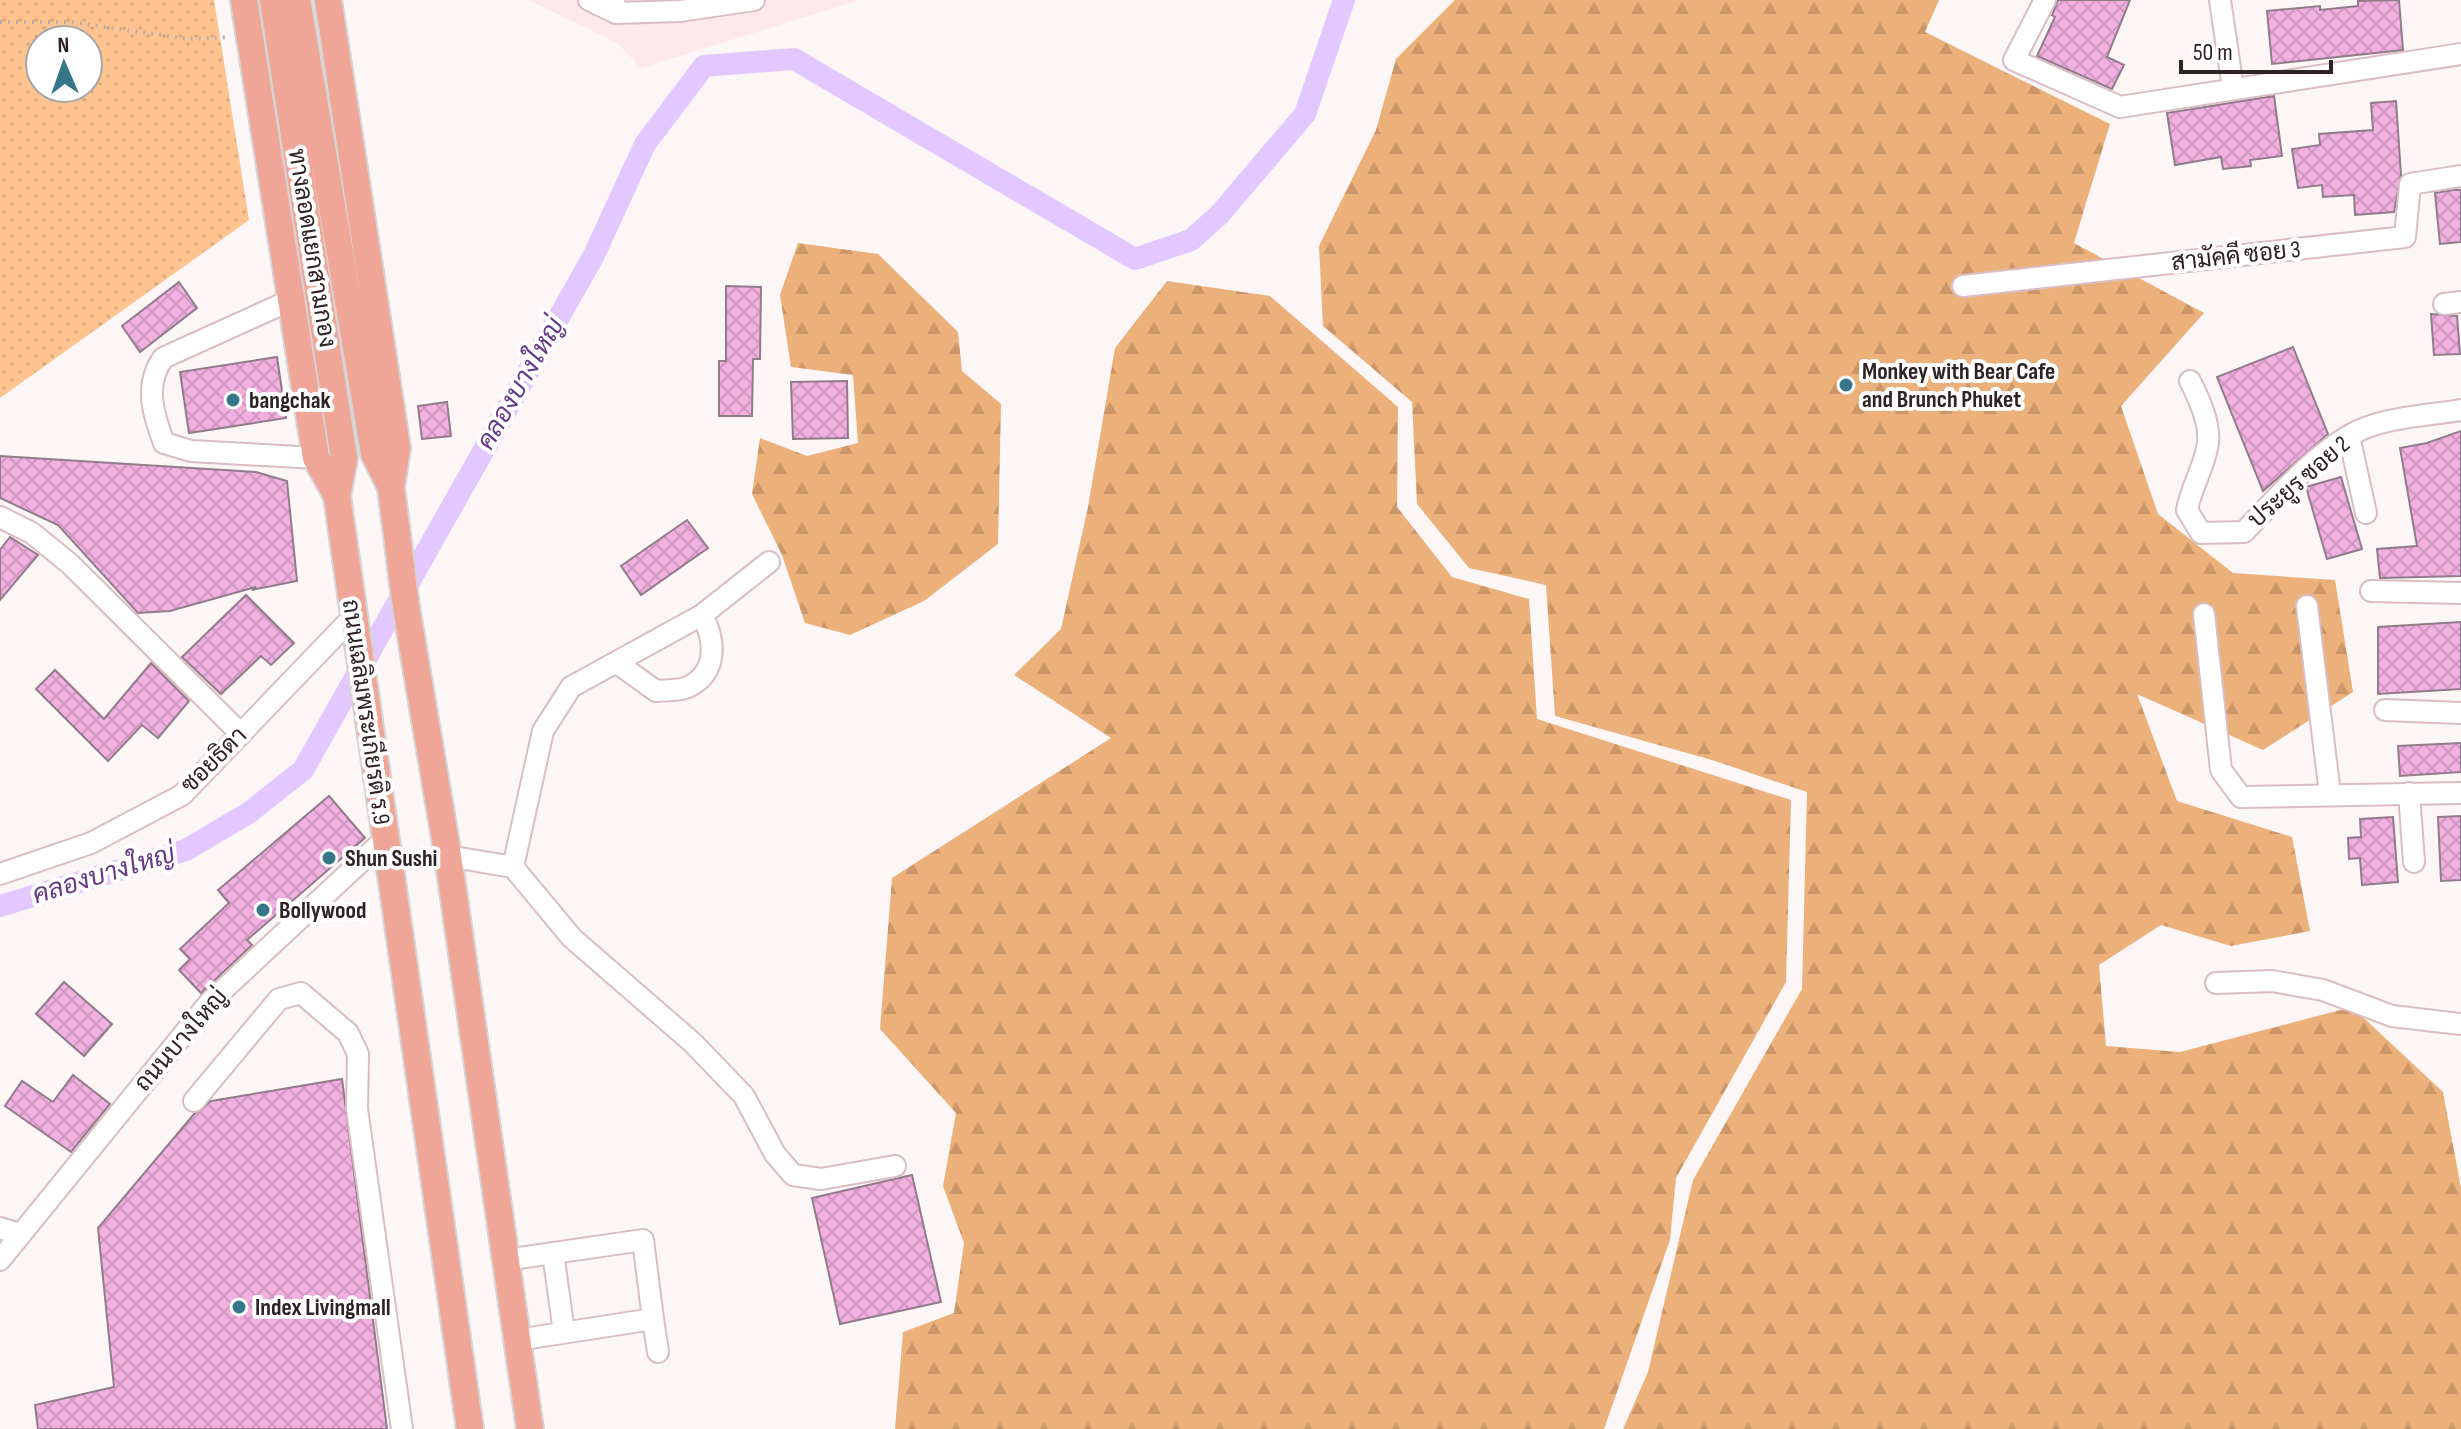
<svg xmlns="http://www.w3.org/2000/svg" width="2461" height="1429" font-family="'Sofia Sans Condensed',Sarabun,sans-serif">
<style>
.built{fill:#ffe8ec}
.grass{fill:url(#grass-dots);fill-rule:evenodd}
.forest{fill:url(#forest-firs)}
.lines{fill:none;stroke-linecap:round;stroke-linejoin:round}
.canal{stroke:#e3c8ff;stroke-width:22}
.building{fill:url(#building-cross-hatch);stroke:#907c8a;stroke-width:2}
.minor-casing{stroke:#d9bdc3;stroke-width:24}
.major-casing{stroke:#d5d3d3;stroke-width:30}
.path{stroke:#b7afb0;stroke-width:4;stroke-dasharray:2 6;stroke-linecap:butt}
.minor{stroke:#fff;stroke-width:20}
.major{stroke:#efa696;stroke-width:26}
.poi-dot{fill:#357689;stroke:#fff;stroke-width:3}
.labels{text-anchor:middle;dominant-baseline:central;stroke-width:8;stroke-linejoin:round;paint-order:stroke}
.street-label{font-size:24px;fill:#2d2224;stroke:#fff}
.poi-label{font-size:24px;font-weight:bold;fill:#2d2224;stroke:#fff;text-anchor:start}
.water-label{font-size:26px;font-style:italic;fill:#643988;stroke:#fff}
</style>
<defs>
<pattern id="grass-dots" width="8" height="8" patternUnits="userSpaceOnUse" patternTransform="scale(2)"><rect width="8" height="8" fill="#fec38f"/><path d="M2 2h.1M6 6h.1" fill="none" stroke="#daa77b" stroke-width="1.8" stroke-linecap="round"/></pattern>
<pattern id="forest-firs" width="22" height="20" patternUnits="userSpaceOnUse" patternTransform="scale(2)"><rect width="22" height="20" fill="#ecb07a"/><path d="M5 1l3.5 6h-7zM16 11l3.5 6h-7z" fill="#cb9769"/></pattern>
<pattern id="building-cross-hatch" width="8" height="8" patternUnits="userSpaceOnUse" patternTransform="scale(2)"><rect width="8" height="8" fill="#f2b0e1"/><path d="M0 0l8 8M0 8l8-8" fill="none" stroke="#d097c1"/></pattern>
</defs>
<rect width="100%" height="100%" fill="#fcf6f7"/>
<path class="built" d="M529,0H859L641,68L617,43Z"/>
<path class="grass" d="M0,0H214L249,220L0,398ZM40,40H88V88H40Z"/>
<g class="forest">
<path d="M1455,0H1939L1925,32L2110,124L2074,243L2204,313L2121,406L2158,514L2233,573L2335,580L2353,692L2263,750L2137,694L2177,801L2292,837L2310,931L2231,946L2161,925L2099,965L2106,1046L2180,1052L2352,1007L2443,1092L2461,1188V1429H1623L1648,1372L1693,1180L1802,989L1807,792L1712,760L1555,716L1546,585L1469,568L1417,504L1412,402L1323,326L1319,246L1376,130L1396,59Z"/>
<path d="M798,243L878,254L958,332L962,371L1001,404L998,544L924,601L850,635L805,623L782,555L752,494L760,438L807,456L858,443L853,375L791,367L780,295Z"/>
<path d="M1167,281L1270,296L1398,407L1397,507L1452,577L1529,599L1537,719L1791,800L1786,982L1676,1178L1670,1240L1604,1429H895L903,1332L954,1313L964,1243L943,1186L956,1113L880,1029L892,878L1111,738L1014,675L1061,629L1088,507L1115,348Z"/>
</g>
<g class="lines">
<path class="canal" d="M0,906L186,850L250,812L303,770L594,255L645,144L704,66L794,59L1135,259L1191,240L1220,214L1305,114L1344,0"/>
</g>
<g class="building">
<path d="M2058,0H2130L2107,57L2124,65L2112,89L2037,56L2055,17L2052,15Z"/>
<path d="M2399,0L2403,50L2272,64L2267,11L2320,6V10L2358,6V1Z"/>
<path d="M2274,96L2282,156L2250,160L2251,166L2223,169L2221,157L2175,165L2167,113Z"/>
<path d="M2396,101L2401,175L2394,212L2355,215L2354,195L2323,197L2322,185L2298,188L2292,149L2320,145L2319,134L2373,130L2371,103Z"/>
<path d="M2453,190H2461V242L2440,244L2435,193Z"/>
<path d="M179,282L197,308L140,352L122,326Z"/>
<path d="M726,286L761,287L760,359H753L752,416H719V361H726Z"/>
<path d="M2431,314L2457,316L2460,354L2434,355Z"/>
<path d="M2293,347L2328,434L2263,491L2217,377Z"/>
<path d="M277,357L286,418L189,433L180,372Z"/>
<path d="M847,381L848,438L793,439L791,382Z"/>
<path d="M447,402L451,436L422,439L418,406Z"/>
<path d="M2461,431V576L2380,578L2377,549L2417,546L2400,448L2427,443Z"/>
<path d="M0,456L256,472L287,481L297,581L252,590L256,587L170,611L138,613L58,525L0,498Z"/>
<path d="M2341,477L2362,549L2327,559L2306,487Z"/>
<path d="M687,520L708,548L641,595L621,566Z"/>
<path d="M10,537L38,555L0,600V550Z"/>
<path d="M246,595L294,643L271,665L261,656L221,694L182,657Z"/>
<path d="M2461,622V689L2378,694V627Z"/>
<path d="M151,663L189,701L158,738L142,725L108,761L36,689L55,670L104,719Z"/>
<path d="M2461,743V772L2400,776L2398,746Z"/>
<path d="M329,796L365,838L247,940L252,945L201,993L179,970L190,959L180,949L229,903L218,890Z"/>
<path d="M2461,816V880L2441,881L2438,817Z"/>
<path d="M2393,817L2398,882L2362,885L2360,858L2349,859L2348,838L2361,837L2360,819Z"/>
<path d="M64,982L112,1024L84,1056L36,1014Z"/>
<path d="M73,1075L110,1104L71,1152L5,1106L22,1081L53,1102Z"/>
<path d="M342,1079L387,1429H38L35,1405L114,1387L98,1228L194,1114L211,1101Z"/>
<path d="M912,1175L941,1302L840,1324L812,1198Z"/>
</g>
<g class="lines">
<g class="minor-casing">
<g id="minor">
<path d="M589,0L616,13L614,0"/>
<path d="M2045,0L2014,60L2120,107L2461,54"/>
<path d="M2220,0L2233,88"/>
<path d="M616,13L680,11L754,0"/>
<path d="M1963,286L2405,237L2410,184L2461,176"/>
<path d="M291,300L163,358C144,385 153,414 164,443L191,451L316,458"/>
<path d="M2444,304L2461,302"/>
<path d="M2190,381C2199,399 2210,422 2208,443C2205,466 2191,487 2187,510L2201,533L2244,532C2276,499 2322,445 2365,428C2393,417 2430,415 2461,410"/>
<path d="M2349,436L2366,513"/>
<path d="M0,517L32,533L70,564L241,734"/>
<path d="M2371,591L2461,593"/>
<path d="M2307,606L2330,794"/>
<path d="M2204,614L2221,770L2241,797L2461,793"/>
<path d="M617,663L656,691C666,690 680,691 688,687C719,672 715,639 702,615"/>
<path d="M2385,710L2461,713"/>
<path d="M2409,793L2414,862"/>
<path d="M448,856L513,867L543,731L571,687L702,615L769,562"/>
<path d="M513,867L572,938L693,1043L744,1096L775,1154L793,1175L821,1179L895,1166"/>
<path d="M0,874L91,843L182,795L352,618"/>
<path d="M2216,983L2272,981L2323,990L2392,1016L2461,1024"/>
<path d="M194,1101L279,999L301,993L348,1033L358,1054L357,1109L402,1429"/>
<path d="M0,1228L20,1234"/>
<path d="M553,1253L564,1332"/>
<path d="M0,1260L209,1003L383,841"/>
<path d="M506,1260L643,1240L653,1319L517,1340"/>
<path d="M653,1319L658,1352"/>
</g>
</g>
<g class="major-casing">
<g id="major">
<path d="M244,0L316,458L337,496L470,1429"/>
<path d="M273,0L344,458L337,496"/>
<path d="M297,0L374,453L391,487"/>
<path d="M328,0L397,448L391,487L406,607L448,856L530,1429"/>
</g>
</g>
<path class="path" d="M0,22H71L188,39L228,37"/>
<use href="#minor" class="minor"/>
<use href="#major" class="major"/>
</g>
<g class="poi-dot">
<circle cx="1846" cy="385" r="8"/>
<circle cx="233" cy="400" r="8"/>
<circle cx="329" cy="858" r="8"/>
<circle cx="263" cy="910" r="8"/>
<circle cx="239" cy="1307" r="8"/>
</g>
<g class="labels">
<g class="street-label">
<text transform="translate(312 248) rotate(81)">ทางลอดแยกสามกอง</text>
<text transform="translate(2236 256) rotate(-6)">สามัคคี ซอย 3</text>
<text transform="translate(2299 482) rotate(-41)">ประยูร ซอย 2</text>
<text transform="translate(366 712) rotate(82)">ถนนเฉลิมพระเกียรติ ร.9</text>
<text transform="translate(214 760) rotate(-45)">ซอยธิดา</text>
<text transform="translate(181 1040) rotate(-49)">ถนนบางใหญ่</text>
</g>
<g class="poi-label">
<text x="1862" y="371">Monkey with Bear Cafe<tspan x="1862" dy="28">and Brunch Phuket</tspan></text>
<text x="249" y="400">bangchak</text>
<text x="345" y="858">Shun Sushi</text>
<text x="279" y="910">Bollywood</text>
<text x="255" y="1307">Index Livingmall</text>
</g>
<g class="water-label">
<text transform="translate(521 384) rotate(-60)">คลองบางใหญ่</text>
<text transform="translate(104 875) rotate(-17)">คลองบางใหญ่</text>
</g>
</g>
<g transform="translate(64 64) rotate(358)"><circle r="38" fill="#ffffff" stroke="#aba7a7" stroke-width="2"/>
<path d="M0-6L14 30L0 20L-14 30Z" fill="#357689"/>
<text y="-12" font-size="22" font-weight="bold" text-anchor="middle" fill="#2d2224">N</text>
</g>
<path d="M2181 60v12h150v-12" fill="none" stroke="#2d2224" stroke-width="4"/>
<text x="2193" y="60" font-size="24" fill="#2d2224" stroke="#ffffff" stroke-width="6" paint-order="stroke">50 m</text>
</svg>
